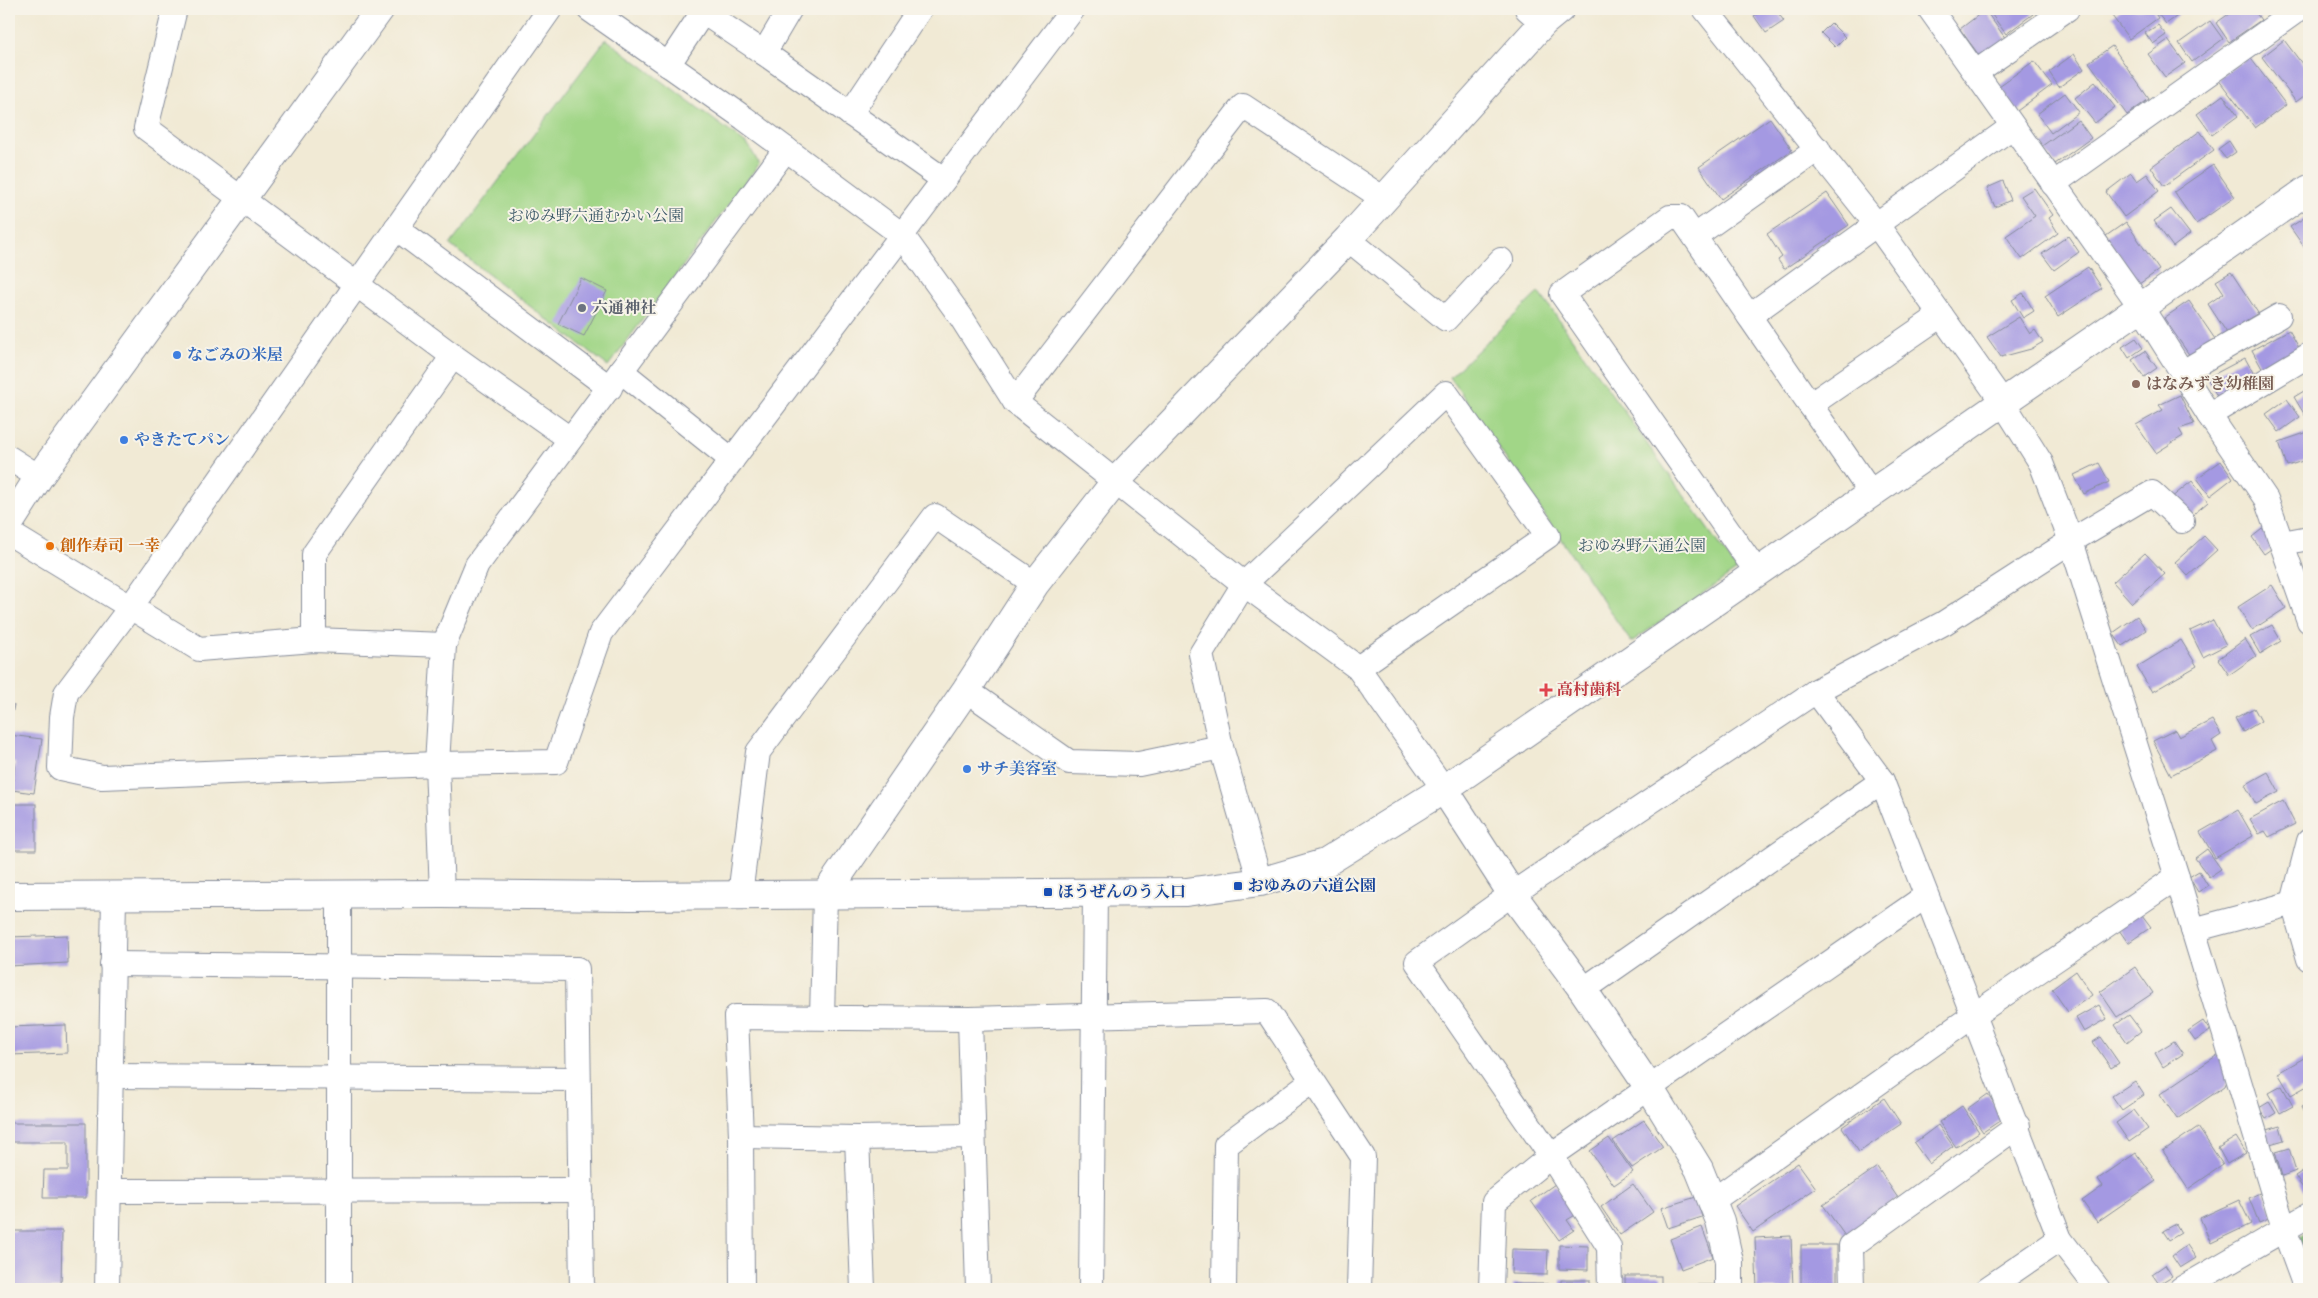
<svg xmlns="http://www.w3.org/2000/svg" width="2318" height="1298" font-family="Cardo,'Noto Serif JP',serif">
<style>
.green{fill:#a1d687;stroke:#5e8272}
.forest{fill:#80b774;stroke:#4e7369}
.building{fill:#a499e2}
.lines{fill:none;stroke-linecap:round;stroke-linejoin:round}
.minor-casing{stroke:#868c9a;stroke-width:26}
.tertiary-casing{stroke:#868c9a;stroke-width:30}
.minor{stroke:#fff;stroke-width:24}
.tertiary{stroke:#fff;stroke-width:28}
.worship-dot{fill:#6b7280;stroke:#f7f3e8;stroke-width:2}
.shop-dot{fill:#3f7fe0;stroke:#f7f3e8;stroke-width:2}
.education-dot{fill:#8d6e63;stroke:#f7f3e8;stroke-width:2}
.food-dot{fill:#e8710a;stroke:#f7f3e8;stroke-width:2}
.health-dot{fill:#e0444e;stroke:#f7f3e8;stroke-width:2}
.transit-dot{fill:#1a4fb4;stroke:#f7f3e8;stroke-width:2}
.labels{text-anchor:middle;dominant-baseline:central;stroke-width:4;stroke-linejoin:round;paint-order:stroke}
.park-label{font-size:16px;fill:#3c5968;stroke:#f7f3e8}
.worship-label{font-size:16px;font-weight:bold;fill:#5b616d;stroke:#f7f3e8;text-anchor:start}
.shop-label{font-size:16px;font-weight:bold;fill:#366cbe;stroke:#f7f3e8;text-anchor:start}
.education-label{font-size:16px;font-weight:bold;fill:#785e54;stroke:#f7f3e8;text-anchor:start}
.food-label{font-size:16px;font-weight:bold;fill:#c56008;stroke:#f7f3e8;text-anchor:start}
.health-label{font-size:16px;font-weight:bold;fill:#be3a42;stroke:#f7f3e8;text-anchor:start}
.transit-label{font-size:16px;font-weight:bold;fill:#164399;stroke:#f7f3e8;text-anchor:start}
</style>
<rect width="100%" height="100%" fill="#f7f3e8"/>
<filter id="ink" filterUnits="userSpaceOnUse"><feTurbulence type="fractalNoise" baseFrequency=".02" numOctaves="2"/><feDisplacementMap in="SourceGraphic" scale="10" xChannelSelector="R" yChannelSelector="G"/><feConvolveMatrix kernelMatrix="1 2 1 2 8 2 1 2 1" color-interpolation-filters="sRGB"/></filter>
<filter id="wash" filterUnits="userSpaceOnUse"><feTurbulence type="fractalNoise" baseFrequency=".0096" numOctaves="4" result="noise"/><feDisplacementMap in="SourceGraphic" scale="20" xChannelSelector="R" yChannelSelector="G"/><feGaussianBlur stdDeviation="1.12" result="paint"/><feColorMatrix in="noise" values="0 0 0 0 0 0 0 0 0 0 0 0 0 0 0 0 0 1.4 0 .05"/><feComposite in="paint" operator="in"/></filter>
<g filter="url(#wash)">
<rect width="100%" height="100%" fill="#f1ead5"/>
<g class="green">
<path d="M606,39L749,146L759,164L608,366L450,245Z"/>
<path d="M1539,292L1737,570L1631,642L1450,377Z"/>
</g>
<path class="forest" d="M2309,1232V1261L2300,1237Z"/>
<g id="blocks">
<g class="building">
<path d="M1764,9H1775L1784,21L1766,33L1754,16Z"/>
<path d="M1992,9H2029L2033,14L2006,34L1989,11Z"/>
<path d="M2122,9H2152L2158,18L2129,39L2112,16Z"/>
<path d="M2154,9H2187L2166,24Z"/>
<path d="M2236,9H2253L2261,20L2229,42L2216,23Z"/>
<path d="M1985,10L2006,39L1981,58L1960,29Z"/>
<path d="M2210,21L2223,39L2192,62L2179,43Z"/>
<path d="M1831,23L1845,37L1835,47L1821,33Z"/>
<path d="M2158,25L2166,35L2153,44L2145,33Z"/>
<path d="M2168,40L2185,63L2165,77L2148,54Z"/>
<path d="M2284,40L2309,73V92L2296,102L2262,57Z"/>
<path d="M2112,46L2149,99L2127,115L2089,62Z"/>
<path d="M2074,54L2084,69L2059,87L2049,72Z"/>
<path d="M2249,56L2286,105L2255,128L2218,79Z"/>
<path d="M2034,61L2052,85L2017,111L1999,86Z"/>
<path d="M2095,82L2115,107L2095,123L2075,98Z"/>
<path d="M2065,93L2079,112L2051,133L2037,114Z"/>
<path d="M2223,95L2238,116L2212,135L2197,114Z"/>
<path d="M1770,118L1792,150L1721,199L1699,167Z"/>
<path d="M2078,120L2091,138L2055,164L2042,146Z"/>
<path d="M2200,131L2214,150L2164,186L2151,167Z"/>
<path d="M2229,141L2236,152L2226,159L2218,149Z"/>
<path d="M2213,165L2235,197L2196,224L2174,192Z"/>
<path d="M2131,173L2137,181L2147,174L2159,191L2124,217L2106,192Z"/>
<path d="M2003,181L2011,200L1995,207L1987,188Z"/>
<path d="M2034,188L2053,215L2049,218L2058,233L2022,259L2006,236L2035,216L2021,196Z"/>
<path d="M1827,193L1849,225L1784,269L1778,260L1782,257L1767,234Z"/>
<path d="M2171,209L2190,234L2173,247L2154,221Z"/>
<path d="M2304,218L2309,224V254L2290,227Z"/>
<path d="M2126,222L2159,270L2139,284L2106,236Z"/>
<path d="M2068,236L2079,252L2054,270L2042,254Z"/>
<path d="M2088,267L2102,288L2058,317L2045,296Z"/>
<path d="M2231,272L2258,313L2227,333L2208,304L2224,293L2216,281Z"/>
<path d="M581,278L607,291L584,336L558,324Z"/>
<path d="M2023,293L2034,311L2023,318L2012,300Z"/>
<path d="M2189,301L2215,339L2190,356L2164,318Z"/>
<path d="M2019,317L2030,334L2035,330L2043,342L2031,349L2001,357L1987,337Z"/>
<path d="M2289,330L2302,353L2265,374L2252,350Z"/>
<path d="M2136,338L2143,348L2129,358L2122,347Z"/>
<path d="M2145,351L2157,368L2144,377L2132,360Z"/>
<path d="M2245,358L2256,378L2218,398L2207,378Z"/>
<path d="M2309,388V415L2306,417L2294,397Z"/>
<path d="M2180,395L2194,424L2179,429L2183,436L2156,453L2136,425L2163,410L2159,405Z"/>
<path d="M2287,399L2300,417L2279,432L2266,414Z"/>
<path d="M2308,432L2309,459L2287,466L2279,442Z"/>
<path d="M2221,461L2233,478L2210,496L2197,478Z"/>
<path d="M2099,463L2109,482L2084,494L2074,475Z"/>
<path d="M2192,481L2208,502L2188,519L2171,498Z"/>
<path d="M2266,526L2278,544L2264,554L2252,537Z"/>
<path d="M2204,536L2217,550L2188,576L2175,562Z"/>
<path d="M2145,553L2165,574L2132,603L2113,582Z"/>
<path d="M2272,585L2286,608L2252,630L2238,607Z"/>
<path d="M2137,616L2146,630L2122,646L2113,633Z"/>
<path d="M2213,620L2226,645L2203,657L2190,631Z"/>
<path d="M2272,625L2281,641L2260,654L2250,637Z"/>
<path d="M2245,639L2256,656L2229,675L2218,659Z"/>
<path d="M2181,640L2197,666L2152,692L2137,667Z"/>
<path d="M9,704L14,705L10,724H9Z"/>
<path d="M2254,708L2261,721L2243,732L2235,718Z"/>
<path d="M2212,720L2221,735L2212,741L2217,751L2171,775L2153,741L2175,730L2179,737Z"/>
<path d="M9,735L42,739L34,793L12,790L15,763L9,762Z"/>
<path d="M2268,772L2279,792L2256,804L2245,785Z"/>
<path d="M2283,801L2295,824L2269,837L2265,831L2259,834L2250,819Z"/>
<rect x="9" y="804" width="27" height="46"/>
<path d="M2238,810L2253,836L2215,858L2200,832Z"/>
<path d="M2207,849L2221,869L2209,877L2195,858Z"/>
<path d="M2199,871L2208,886L2198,892L2189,877Z"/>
<path d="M2139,911L2151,927L2128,943L2117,927Z"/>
<path d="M67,935L68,963L9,966V937Z"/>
<path d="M2135,967L2153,993L2117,1017L2100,992Z"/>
<path d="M2076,971L2092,995L2068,1012L2052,989Z"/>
<path d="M2099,1005L2107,1019L2084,1032L2076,1018Z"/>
<path d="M2129,1015L2141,1031L2127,1042L2115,1025Z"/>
<path d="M2203,1021L2210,1031L2195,1041L2188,1031Z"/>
<path d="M66,1025L67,1053L9,1055V1027Z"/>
<path d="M2101,1037L2119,1063L2111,1068L2093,1042Z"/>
<path d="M2174,1041L2183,1054L2163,1067L2155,1053Z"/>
<path d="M2219,1054L2228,1079L2225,1086L2177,1119L2160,1094Z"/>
<path d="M2309,1055V1085L2291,1095L2278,1073Z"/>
<path d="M2135,1081L2144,1095L2122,1110L2112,1096Z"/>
<path d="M2282,1086L2293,1106L2280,1113L2269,1093Z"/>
<path d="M1988,1094L2004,1118L1983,1132L1967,1109Z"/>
<path d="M1884,1098L1901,1124L1859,1152L1842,1127Z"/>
<path d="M2269,1102L2276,1113L2266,1119L2259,1108Z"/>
<path d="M2309,1103V1123L2301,1107Z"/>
<path d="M1962,1106L1979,1132L1956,1147L1939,1122Z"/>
<path d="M2134,1110L2148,1129L2129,1142L2116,1123Z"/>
<path d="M1644,1120L1663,1147L1632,1168L1613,1141Z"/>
<path d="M9,1123H86V1198H43L44,1170H68V1142H9Z"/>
<path d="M1938,1125L1953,1146L1929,1164L1914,1143Z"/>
<path d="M2280,1126L2284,1140L2270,1144L2266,1130Z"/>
<path d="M2198,1127L2223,1165L2188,1189L2163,1151Z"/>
<path d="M2236,1137L2246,1153L2227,1164L2218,1148Z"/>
<path d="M1609,1138L1633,1172L1614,1185L1590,1151Z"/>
<path d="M2289,1148L2296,1171L2282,1176L2275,1152Z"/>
<path d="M2136,1153L2156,1181L2097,1222L2082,1201L2103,1186L2098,1179Z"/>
<path d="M1798,1163L1816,1188L1753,1232L1735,1206Z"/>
<path d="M1877,1167L1898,1198L1845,1236L1823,1205Z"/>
<path d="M2309,1167V1195L2308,1196L2295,1176Z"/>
<path d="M1555,1184L1577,1214L1567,1220L1574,1230L1559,1240L1531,1201Z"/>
<path d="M1633,1184L1653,1212L1620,1235L1601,1207Z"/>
<path d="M2264,1191L2274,1217L2259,1223L2249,1198Z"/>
<path d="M1696,1197L1702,1217L1668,1228L1661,1208Z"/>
<path d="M2239,1200L2251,1224L2211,1243L2200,1218Z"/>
<path d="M2176,1224L2181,1233L2169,1240L2163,1231Z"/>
<path d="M1702,1227L1713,1257L1681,1269L1670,1239Z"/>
<path d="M9,1231H62L61,1289H9Z"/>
<path d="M1791,1236L1793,1289H1757L1755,1238Z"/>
<path d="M1559,1245L1588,1246V1270L1559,1269Z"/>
<rect x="1801" y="1245" width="36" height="44"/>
<path d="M2187,1245L2196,1258L2180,1268L2172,1256Z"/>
<path d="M1512,1249L1548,1250L1547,1275L1511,1274Z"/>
<path d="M2165,1265L2172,1276L2159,1284L2152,1274Z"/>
<rect x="1625" y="1276" width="36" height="13"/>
<rect x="1561" y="1280" width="29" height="9"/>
<rect x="1513" y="1284" width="35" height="5"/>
<rect x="1679" y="1285" width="38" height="4"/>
</g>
</g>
</g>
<g filter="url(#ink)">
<use href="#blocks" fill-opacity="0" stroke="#868c9a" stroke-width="1"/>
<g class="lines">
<g class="minor-casing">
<g id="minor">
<path d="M175,9L146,128L453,356L570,439"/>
<path d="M550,9L130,608L66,693L62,717L60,768L102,777L437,764L556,762L601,633L1073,9"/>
<path d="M589,9L744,118L902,235L961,317L1015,402L1244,584L1358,668L1444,789"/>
<path d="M1527,9L1543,23"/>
<path d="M1705,9L1877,225L2002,401L2041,463L2071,541L2177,877L2284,1229L2306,1289"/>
<path d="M1930,9L2141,307L2209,415L2266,499L2309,621"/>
<path d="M703,12L764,53L790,9"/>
<path d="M764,53L943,179"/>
<path d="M668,65L705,9"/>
<path d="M1976,72L2067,9"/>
<path d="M850,114L920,9"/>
<path d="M2053,184L2299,9"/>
<path d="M396,228L610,388"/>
<path d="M1695,236L1818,149"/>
<path d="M1348,239L1446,319L1501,260"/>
<path d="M1749,316L1871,493"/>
<path d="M621,371L732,460"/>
<path d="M2183,372L2279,316"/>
<path d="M1015,402L1243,106L1384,199"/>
<path d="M1810,405L1941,315"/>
<path d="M2209,415L2309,355"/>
<path d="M9,458L39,477"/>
<path d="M9,533L199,649L314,640L444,645"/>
<path d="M2282,543L2309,538"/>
<path d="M1757,572L1562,294L1670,217H1681L1749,316L2012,127"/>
<path d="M314,640V554L453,356"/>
<path d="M966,690L1069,762L1139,764L1221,747"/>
<path d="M1816,691L1882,781L2060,1239L2098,1289"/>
<path d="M2309,841L2293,903L2309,959"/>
<path d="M1260,882L1221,747L1201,654L1244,584L1446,393L1548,536L1358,668"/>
<path d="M339,894V1289"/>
<path d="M442,894L437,764L444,645L477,565L786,149"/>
<path d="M740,895L758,752L935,516L1035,584"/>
<path d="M2193,930L2293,903"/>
<path d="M112,964L577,969L582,1289"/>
<path d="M1583,990L1882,781"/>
<path d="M822,1017L825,895"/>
<path d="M970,1019L978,1289"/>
<path d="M111,1076L578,1079"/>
<path d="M741,1136L857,1138L973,1136"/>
<path d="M857,1138L863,1289"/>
<path d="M109,1191L581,1190"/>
<path d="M1712,1201L1974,1015L2177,877"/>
<path d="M107,1289L114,896"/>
<path d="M742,1289L741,1136L736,1017L970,1019L1267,1011L1363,1157L1359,1289"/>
<path d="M1091,1289L1095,892"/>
<path d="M1224,1289L1226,1145L1312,1081"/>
<path d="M1491,1289L1494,1202L1551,1156L1926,896"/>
<path d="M1610,1289L1609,1247L1551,1156L1417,962L1512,894L1816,691L1944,623L2071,541L2152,493L2182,521"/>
<path d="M1852,1289L1851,1246L2018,1126"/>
<path d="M1987,1289L2060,1239"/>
<path d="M2181,1289L2309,1215"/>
</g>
</g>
<g class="tertiary-casing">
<g id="tertiary">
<path d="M9,524L39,477L380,9"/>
<path d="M1444,789L1512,894L1583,990L1650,1089L1699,1169L1720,1221L1729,1261V1289"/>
<path d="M825,895L966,690L1035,584L1115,482L1348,239L1543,23L1560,9"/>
<path d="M9,896L442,894L631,896L1186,892L1260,882L1325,863L1444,789L2141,307L2309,189"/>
</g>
</g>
<use href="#minor" class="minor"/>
<use href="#tertiary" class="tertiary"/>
</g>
</g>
<circle class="worship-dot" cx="582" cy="308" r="5"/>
<g class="shop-dot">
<circle cx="177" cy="355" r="5"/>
<circle cx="124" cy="440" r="5"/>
<circle cx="967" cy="769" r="5"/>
</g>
<circle class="education-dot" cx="2136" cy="384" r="5"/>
<circle class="food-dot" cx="50" cy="546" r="5"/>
<path class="health-dot" d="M1543.5 682.5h5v5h5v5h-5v5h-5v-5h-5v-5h5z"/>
<g class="transit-dot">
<rect x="1233" y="881" width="10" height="10" rx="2.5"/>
<rect x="1043" y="887" width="10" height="10" rx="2.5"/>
</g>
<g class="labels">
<g class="park-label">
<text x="596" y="216">おゆみ野六通むかい公園</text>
<text x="1642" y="546">おゆみ野六通公園</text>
</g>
<g class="worship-label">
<text x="592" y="308">六通神社</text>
</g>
<g class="shop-label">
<text x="187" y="355">なごみの米屋</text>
<text x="134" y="440">やきたてパン</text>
<text x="977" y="769">サチ美容室</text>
</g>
<g class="education-label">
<text x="2146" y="384">はなみずき幼稚園</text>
</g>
<g class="food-label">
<text x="60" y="546">創作寿司 一幸</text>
</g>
<g class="health-label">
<text x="1557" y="690">高村歯科</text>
</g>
<g class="transit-label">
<text x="1248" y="886">おゆみの六道公園</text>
<text x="1058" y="892">ほうぜんのう入口</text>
</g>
</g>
<rect width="2318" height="1298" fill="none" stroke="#f7f3e8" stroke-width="30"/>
</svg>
